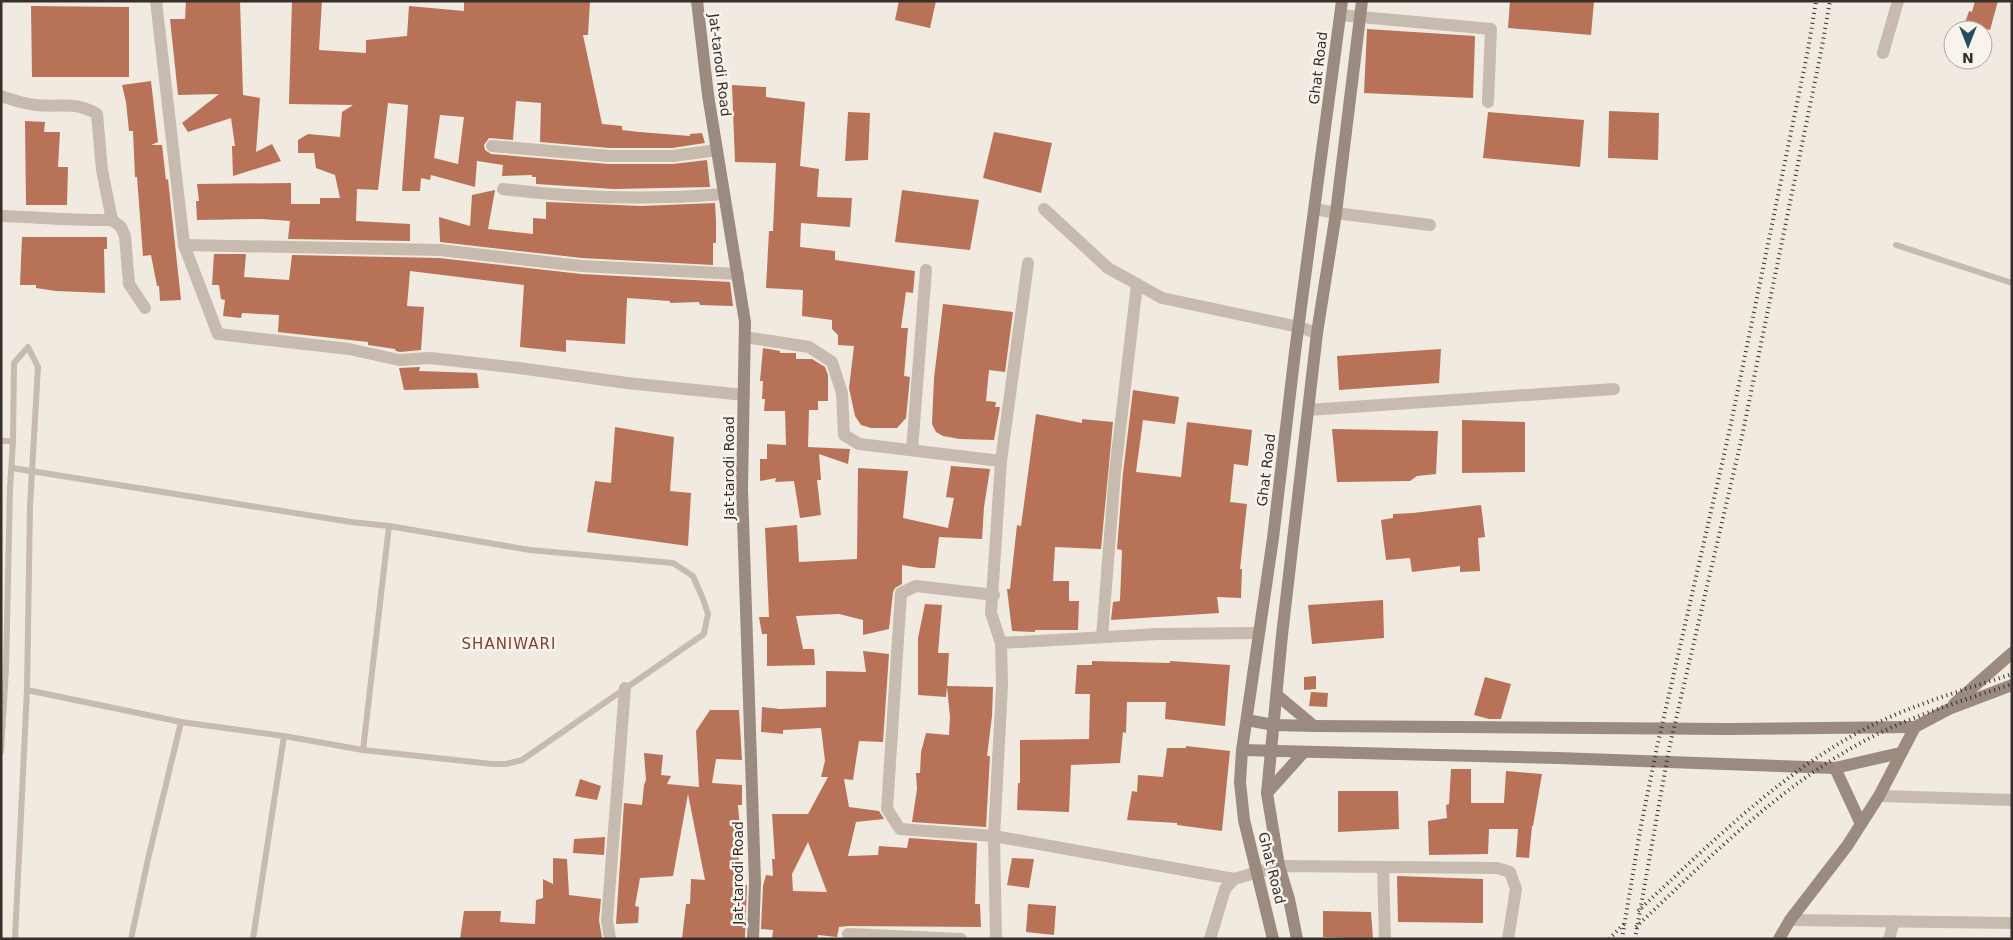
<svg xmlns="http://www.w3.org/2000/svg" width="2013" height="940" font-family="'DejaVu Sans',sans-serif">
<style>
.building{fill:#b87257;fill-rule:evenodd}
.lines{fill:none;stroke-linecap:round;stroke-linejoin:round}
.lane{stroke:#c7baae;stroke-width:6}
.street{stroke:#c7baae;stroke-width:12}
.secondary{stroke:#9b8a7f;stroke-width:12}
.rail{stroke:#372f2b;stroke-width:4;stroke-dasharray:1 4;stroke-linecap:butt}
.labels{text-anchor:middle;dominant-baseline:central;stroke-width:5;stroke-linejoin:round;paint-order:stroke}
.street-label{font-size:14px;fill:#372f2b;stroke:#f8f3ed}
.neighbourhood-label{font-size:15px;letter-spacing:1px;fill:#7c432e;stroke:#f8f3ed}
</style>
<rect width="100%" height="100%" fill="#f0eae1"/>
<g class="building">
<path d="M186,1H240L243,95L260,98L256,152L272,144L281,161L233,176L232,146H235L231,118L188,132L182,123L219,94L178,95L170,19H185Z"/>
<path d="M292,1H322L319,50L366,53V40L407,36L409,6L464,11V1H590L588,35H583L602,124L622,126V130L639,132L690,136V134L702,133L705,143L672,148H609L540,142L541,103L516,101L513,140L489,138L484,145L485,150L491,154L608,164H673L707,160L710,187L614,189L536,184V177H532V175L502,176L503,165L477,161L475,187L431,175L430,180L421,178L420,191H402L408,105L388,103L378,190L357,189L356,221L410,224V241L288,239L290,221L261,219L197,220L196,201H199L197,184L291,183V204H320V198H340L335,175L316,168L314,153H298V140L308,134L340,137L342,112L353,105L289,104ZM440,115L464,117L458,164L434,158Z"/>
<path d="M899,1H936L930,28L895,20Z"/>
<path d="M1510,1H1594L1591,35L1508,28Z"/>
<path d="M1975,1H1998L1990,30L1965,23L1969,11L1972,12Z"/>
<path d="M31,6L129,7V77H32Z"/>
<path d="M1367,29L1475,36L1473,98L1364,93Z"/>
<path d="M151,81L158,142L151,145H162L166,180L168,179L181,300L160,301L159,286H157L151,255L143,256L137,177H135L133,131H129L126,102L122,85Z"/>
<path d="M732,85L766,87V97L805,102L800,166L819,169L817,197L852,198L850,227L801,223L800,247L835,251V260L915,271L913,293L906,292L901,328H908L904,376L910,377L906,418L897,428H871L861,425L855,416L849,388L854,346L838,345V335L832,329V320L802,316L803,290L766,288L769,231H773L776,163L735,162Z"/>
<path d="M1609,111L1659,113L1658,160L1608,158Z"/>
<path d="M848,112L870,113L868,160L845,161Z"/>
<path d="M1488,112L1584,120L1580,167L1483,158Z"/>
<path d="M25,121L45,122L44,132H60L58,167H68L67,205H26Z"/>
<path d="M994,132L1052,143L1041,193L983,178Z"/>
<path d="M495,190L488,229L533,234V218L546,219V202L641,206L715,203L716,220V243H713V265L582,258L440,242L439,217L470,226L472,195Z"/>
<path d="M902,190L979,200L970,250L895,242Z"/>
<path d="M22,237H107V249H104L105,293L56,291L36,288V285H20Z"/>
<path d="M214,254H246L244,277L289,280L292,255L439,258L581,274L730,282L733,306L700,305L699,302L670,303V301L627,298L625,344L566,340V352L520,347L524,285L410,271L407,306L424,307L421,350L400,352L396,351L395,349L368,345V342L278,332L279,315L242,313L241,318L223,316L225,300L221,299L219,285H212Z"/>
<path d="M943,304L1013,312L1005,372L989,370L986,401L996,402L995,407H1000L994,440L960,439L943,436L936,432L932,424L934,378Z"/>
<path d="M763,348L780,351V353H796V359H812L825,367L828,375V401H818V410H809L808,447L850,449L848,464L819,454L821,480H817L821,515L800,518L794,481L775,482L776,478L760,481V459H767V444L786,445L785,411H764L765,399H762L763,381H760Z"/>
<path d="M1441,349L1439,383L1339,390L1337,356Z"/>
<path d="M420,367L419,371L477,373L479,388L404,390L399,368Z"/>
<path d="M1133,390L1179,397L1175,424L1143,420L1136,472L1181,477L1187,422L1252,430L1248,466L1234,464L1230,502L1247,504L1240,569H1242L1241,598L1217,597L1219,613L1111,620L1113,602L1120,601L1122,550L1117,549L1123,473Z"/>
<path d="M1036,414L1082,423V419L1113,422L1101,549L1055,547L1053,581H1069V601H1079L1078,630H1035V632L1012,631L1007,589H1010L1017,525L1021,526Z"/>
<path d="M1462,420L1525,422V472L1462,473Z"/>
<path d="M615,427L674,437L670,491L691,493L688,546L587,532L595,481L611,483Z"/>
<path d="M1332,429L1438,431L1436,474L1417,476L1410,481L1337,482Z"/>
<path d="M951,466L990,469L984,507L982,539L939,537L935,568H920L902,565V584L895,588L893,592L889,629L863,635V620L839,614L796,616L803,649H814L815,665L767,666V634H762L759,617H769L765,528L797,525L799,562L857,559L858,468L908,471L903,518L948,528L954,498L946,497Z"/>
<path d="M1481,505L1485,537L1478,538L1480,571L1460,572V566L1412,572L1410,558L1386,560L1381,520L1393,518V514L1413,513Z"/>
<path d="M1383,600L1384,638L1312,644L1308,605Z"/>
<path d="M925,604L942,605L938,653H949L947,686L993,687L992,716L987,756H990L986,827L912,822L917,789L916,773H920L921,752L926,733L949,735L950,717L947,687L946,697L918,695V638Z"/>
<path d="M863,651L889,654L883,742L859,741L853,780L844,779L849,807L879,811L884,819L856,822L848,856L878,855L879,846L907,848L909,838L977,843L975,904H980L981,927L848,926L839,927L837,937L818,935L817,939H772L773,930L761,929L763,886L766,875L773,876L772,859H775L772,814H808L828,777H821L825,761L821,728L783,730V734L761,732L762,707L780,709L826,707V671L866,672ZM808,842L827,892L793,891L792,874Z"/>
<path d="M1092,661L1170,663V661L1230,665L1225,726L1165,719L1166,702H1127L1126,733L1123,732L1120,763L1071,765L1069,812L1017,810L1018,783H1020V740L1089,739L1090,694H1075L1077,665H1092Z"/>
<path d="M1316,676V689L1304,690V677Z"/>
<path d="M1485,677L1511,684L1501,719H1489L1474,715Z"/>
<path d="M1311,692L1328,693L1327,707L1309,706Z"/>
<path d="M710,710H739L742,760L716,759L712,783L742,785V805H738L741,841L738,866H741L740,884L747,885L745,939H682L686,904H690L691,879L705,880L688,794L673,876L640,878L635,906L639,907L638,923L616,924L624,803L642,805L644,785L646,780L644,753L663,755L661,775L671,776L667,784L699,787L696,731Z"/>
<path d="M1186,746L1230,751L1222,831L1177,825V823L1127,820L1132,791L1137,792L1138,775L1163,777L1167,748H1186Z"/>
<path d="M1451,769H1471V803H1504L1506,771L1542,774L1533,826H1532L1529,858L1516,857L1518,829H1489L1488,854L1429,855L1428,821L1447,818L1446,805L1449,804Z"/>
<path d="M580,779L601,786L597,800L575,796Z"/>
<path d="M1338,791H1398L1399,829L1338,832Z"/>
<path d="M605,837L604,855L573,853L574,839Z"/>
<path d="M553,858L567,859L569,895L601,899L599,920L602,938L460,939L464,911H501L500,922L535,924L536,900L543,898V879L553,884Z"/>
<path d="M1012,858L1034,859L1029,888L1007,885Z"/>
<path d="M1397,876L1483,879V923L1398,922Z"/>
<path d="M1028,904L1056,906L1054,935L1026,932Z"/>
<path d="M1323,911L1371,912L1373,939L1323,937Z"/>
</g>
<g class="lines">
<g class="lane">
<path d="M1896,245L2012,283"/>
<path d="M1,441H13"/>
<path d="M12,468L351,522L389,526L530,550L673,563L693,576L703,599L708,614L704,634L522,760L506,764H492L363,750L284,736L181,722L27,690"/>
<path d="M363,750L389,526"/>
<path d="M1,751L6,669L10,488L13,441L14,363L28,347L38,367L30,506L27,690L15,939"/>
<path d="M131,939L148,859L181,722"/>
<path d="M253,939L284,736"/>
</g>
<g class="street">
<path d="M156,1L184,245L218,334L349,349L399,360L430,358L519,368L627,383L744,395"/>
<path d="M1340,15L1491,29L1488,102"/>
<path d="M1883,53L1898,1"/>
<path d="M1,96C13,100 24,104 36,105C62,108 72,100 97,114L102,170L112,220C75,221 38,217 1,216"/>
<path d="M492,146L609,156H673L717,150"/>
<path d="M503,189C575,198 652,200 724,194"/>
<path d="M1044,209L1108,268L1162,298L1299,327L1317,333"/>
<path d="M1315,209L1336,213L1430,225"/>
<path d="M112,220L121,227L125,236L129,284L145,308"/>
<path d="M184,245L440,250L581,266L738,274"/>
<path d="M745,337L809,347L832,362L842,393L844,435L859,444L1001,461"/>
<path d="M1308,410L1614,389"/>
<path d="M912,450L926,270"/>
<path d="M994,595L916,586L901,593L887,809L900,829L994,836L1234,879"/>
<path d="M1102,637L1115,472L1137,284"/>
<path d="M1001,643L1158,634L1258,633"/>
<path d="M1879,796L2012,800"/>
<path d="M1383,867L1385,939"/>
<path d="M1790,920L2012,923"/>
<path d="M848,934L961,939"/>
<path d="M610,939L607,920L625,688"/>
<path d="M996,939L994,836L1002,686L1001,643L991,613L1001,461L1028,263"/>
<path d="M1210,939L1225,889L1234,879L1279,866L1497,868L1510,872L1516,889L1508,939"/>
<path d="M1889,939L1894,921"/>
</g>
<g class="secondary">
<path d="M697,1L708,95L745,322L742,489L755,882L753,939"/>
<path d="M1277,695L1314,726"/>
<path d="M1954,704L2012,653"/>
<path d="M1247,720L1274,725L1314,726L1727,729L1915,727"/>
<path d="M1242,750L1558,758L1835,768L1900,753"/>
<path d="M1835,768L1861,824"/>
<path d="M1267,793L1303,753"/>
<path d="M1273,939L1244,820L1240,782L1242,750L1273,538L1295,352L1342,1"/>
<path d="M1297,939L1289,899L1279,866L1267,793L1282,635L1317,333L1336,213L1362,1"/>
<path d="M1779,939L1790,920L1847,846L1879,796L1915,727L1949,709L2012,685"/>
</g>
<g class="rail">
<path d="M1638,911C1707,847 1775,778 1859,732C1907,706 1961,691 2012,674"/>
<path d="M1636,927C1707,860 1777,788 1864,741C1910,716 1962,701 2012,684"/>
<path d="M1609,939L1625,923"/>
<path d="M1622,939L1640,831L1657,747L1729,433L1808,50L1816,1"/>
<path d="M1635,939L1669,749L1741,441L1821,52L1830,1"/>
</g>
</g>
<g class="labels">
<g class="street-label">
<text transform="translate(720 65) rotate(83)">Jat-tarodi Road</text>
<text transform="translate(1318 68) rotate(-83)">Ghat Road</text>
<text transform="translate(729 468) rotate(-90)">Jat-tarodi Road</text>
<text transform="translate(1266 470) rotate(-83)">Ghat Road</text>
<text transform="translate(1272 868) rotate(76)">Ghat Road</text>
<text transform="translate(738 873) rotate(-90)">Jat-tarodi Road</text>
</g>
<g class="neighbourhood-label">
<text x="509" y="644">SHANIWARI</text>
</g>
</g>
<rect width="2013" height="940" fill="none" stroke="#372f2b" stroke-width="5"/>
<g transform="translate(1968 45) rotate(180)"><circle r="24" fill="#f8f3ed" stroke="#aba59f"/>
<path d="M0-4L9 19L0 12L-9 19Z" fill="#254f54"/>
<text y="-8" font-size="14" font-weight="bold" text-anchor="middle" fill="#372f2b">N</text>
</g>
</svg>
